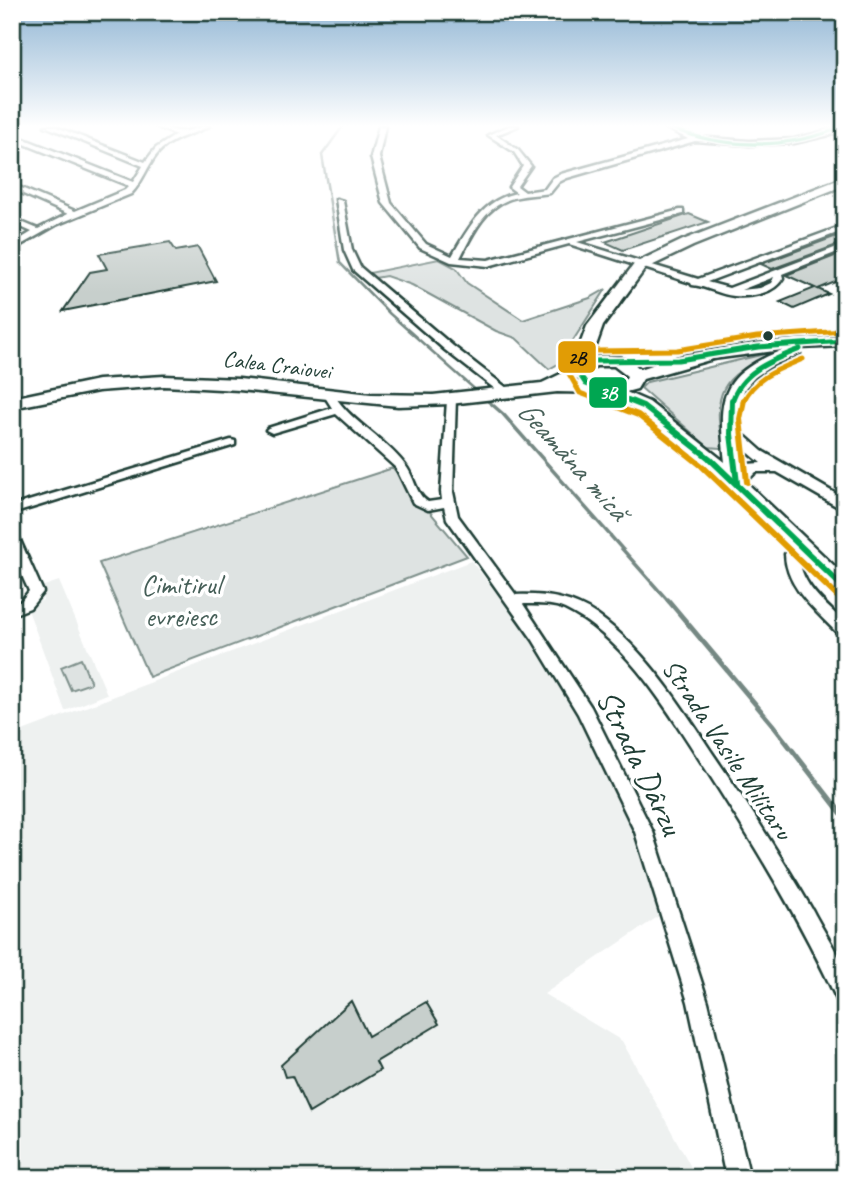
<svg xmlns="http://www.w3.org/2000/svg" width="857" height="1190" font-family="Caveat,sans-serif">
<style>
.built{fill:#eef1f0}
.green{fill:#dee3e2;stroke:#7e908b;stroke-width:2}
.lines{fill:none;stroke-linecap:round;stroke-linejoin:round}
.stream-far2{stroke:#758883;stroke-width:2.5}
.stream-far1{stroke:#758883;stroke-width:3.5}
.stream{stroke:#758883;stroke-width:5}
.building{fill:#c7cfcc;stroke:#1f3d34;stroke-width:2}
.minor-casing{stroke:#1f3d34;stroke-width:5}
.tertiary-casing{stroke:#1f3d34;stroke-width:5}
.primary-casing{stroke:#1f3d34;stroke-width:5}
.minor{fill:#fff;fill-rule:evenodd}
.tertiary{fill:#fff;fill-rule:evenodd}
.primary{fill:#fff;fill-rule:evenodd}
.bus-1-far2-casing{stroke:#fff;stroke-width:6}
.bus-1-far1-casing{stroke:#fff;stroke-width:9}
.bus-1-casing{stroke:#fff;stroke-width:10}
.bus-2-far1-casing{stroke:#fff;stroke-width:9}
.bus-2-casing{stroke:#fff;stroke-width:10}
.bus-1-far2{stroke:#00a651;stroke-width:3.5}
.bus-1-far1{stroke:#00a651;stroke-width:5}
.bus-1{stroke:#00a651;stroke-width:6}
.bus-2-far1{stroke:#e19c05;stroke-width:5}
.bus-2{stroke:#e19c05;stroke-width:6}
.bus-dot{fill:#1f3d34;stroke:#fff;stroke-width:2.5}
.labels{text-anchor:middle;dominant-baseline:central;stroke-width:7;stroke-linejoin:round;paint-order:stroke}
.far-street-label{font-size:23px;fill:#1f3d34;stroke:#fff}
.park-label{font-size:28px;fill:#455e57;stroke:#fff}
.street-label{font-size:28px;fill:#1f3d34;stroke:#fff}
.water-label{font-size:30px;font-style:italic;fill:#4a625b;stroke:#fff}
.near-street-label{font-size:33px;fill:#1f3d34;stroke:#fff}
.line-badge{stroke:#fff;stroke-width:2.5}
.badge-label{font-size:19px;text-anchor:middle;font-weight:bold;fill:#fff}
.pale-badge-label{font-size:19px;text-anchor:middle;font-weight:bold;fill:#111}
</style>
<rect width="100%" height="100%" fill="#fff"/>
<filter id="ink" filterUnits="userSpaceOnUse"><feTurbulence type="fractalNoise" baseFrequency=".0143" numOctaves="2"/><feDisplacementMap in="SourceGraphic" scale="14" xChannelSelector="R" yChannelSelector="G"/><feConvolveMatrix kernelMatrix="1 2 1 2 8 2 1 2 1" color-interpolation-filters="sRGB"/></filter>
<g filter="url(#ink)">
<g class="built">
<path d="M471,561L526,630L582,721L631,829L659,916L544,994L622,1041L697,1178H12V735Z"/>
<path d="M59,581L107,694L65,711L27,607L43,600L41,587Z"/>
</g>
<g class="green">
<path d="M439,259L456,268L467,283L523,320L590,298L606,289L558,364L549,369L516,338L496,331L412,285L386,276L369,279L364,274Z"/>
<path d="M769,353L770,356C722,374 711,395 723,445L720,448L708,447L641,388L647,382Z"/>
<path d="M393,468L467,556L149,677L99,563Z"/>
<path d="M81,659L91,683L71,690L61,667Z"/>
</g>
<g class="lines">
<path class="stream-far2" d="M343,126L322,155L340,263L390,314L489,402"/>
<path class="stream-far1" d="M487,400L503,414L669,602"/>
<path class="stream" d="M668,600L772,724L845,818"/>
</g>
<g class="building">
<path d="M689,214L708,222L623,250L605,242Z"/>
<path d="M845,233V242L772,269L761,264Z"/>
<path d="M170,242L176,251L198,247L216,281L63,311L90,272L107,269L99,254Z"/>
<path d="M845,252V278L818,289L829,294L794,309L780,302L815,288L786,275Z"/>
<path d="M351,1001L368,1036L426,1002L439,1024L376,1062L380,1070L309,1113L292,1076L285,1077L281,1065Z"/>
</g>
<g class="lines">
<g class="minor-casing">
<g id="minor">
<path d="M45,126H54L145,162L156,148L176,135L155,126C165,126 176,133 185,131C194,130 200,126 209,126C193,135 173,137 159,152C147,165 143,182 131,194L56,225L12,250V244L32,232L12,223V218L38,229L68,214L12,189V184L75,211L125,190L129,186L12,139V134L133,182L143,166Z"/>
<path d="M379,126H385L379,157L391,203L426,244L452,256C468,229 483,199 517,193L509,187L523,166L514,152L488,135L509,126H518L496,135L518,150L531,166L517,186L525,192L545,189L553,178L561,174L688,139L663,126H671L696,137L749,141L794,139L845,126L834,134L794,143L749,145L695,141L567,178L559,182L550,193C537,195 522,195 510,199C484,208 472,235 460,258L488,260L680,210H683V214L577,242L698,279L845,225V230L707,282L729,288L845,244V249L782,274L783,278C774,294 752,297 734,296C720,295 706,286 692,285L691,283L569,244L488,266L451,262L420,248L383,203L371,157ZM774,277L771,283L760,288L741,290Z"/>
<path d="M336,199L343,201L352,250L360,267L453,346L512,392V396H504L445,350L353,270L344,250Z"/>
<path d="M330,394L334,395C353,424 385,438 405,465C415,477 415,494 428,502L442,500L441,492L447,400L452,397L456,398L453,492L458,516L516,595C546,594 572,598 597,615C646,650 680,704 713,754C748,805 782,857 813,911C821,927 841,957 845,973C847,983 845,995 845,1005L838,1002C801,921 755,846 707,771C671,716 627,639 565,609C552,603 536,604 523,604L591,707L653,832L708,1002L750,1178H726L688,1002L635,832L578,714L533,640L447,519L444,507L428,510L413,503L396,468L336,414L272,433L266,430L268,428L332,408L325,397Z"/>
<path d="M231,440L235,441V445L12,514V506Z"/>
<path d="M12,534L19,538L43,592L30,608L12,615V604L20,602L29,591L12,554Z"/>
<path d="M803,544L810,548L799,556C800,585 826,604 845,623V637L840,636C818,612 786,589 785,554Z"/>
</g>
</g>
<g class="tertiary-casing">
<path id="tertiary" d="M730,426L735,427L762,451L845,499V511L777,472H756L742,486H732L729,483L747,464L761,463L725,433L723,430Z"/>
</g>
<g class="primary-casing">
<path id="primary" d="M845,177V185L693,246L645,269L603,326L592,357C609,354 627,356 640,369C706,346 775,339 845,336V346L800,348V354L773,365L755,377L745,388L740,401L739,418L747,483L845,576V597L837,594L702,462L637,410L601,393L557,392L450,404L398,406L239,390L164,386L98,391L12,408V398L98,380L164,376L239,379L371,394L433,395L542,383L571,369L587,326L635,263L683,240ZM782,350C718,376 718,399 725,462L649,402L626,392L637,389L643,379L713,359ZM596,366H614L627,376L624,382L610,384L571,381Z"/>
</g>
<use href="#minor" class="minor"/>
<use href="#tertiary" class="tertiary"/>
<use href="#primary" class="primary"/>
<g class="bus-1-far2-casing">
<path id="bus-1-far2" d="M666,126C723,150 787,150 844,126"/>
</g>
<g class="bus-1-far1-casing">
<g id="bus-1-far1">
<path d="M633,402L586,384L578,372L582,366L594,361L678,360L758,347L845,341"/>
<path d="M732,402C741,371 773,360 800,349"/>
</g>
</g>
<g class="bus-1-casing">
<g id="bus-1">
<path d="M628,400L643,406L709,458L845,589"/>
<path d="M732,400L731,434L737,483"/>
</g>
</g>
<g class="bus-2-far1-casing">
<g id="bus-2-far1">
<path d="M604,402L580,393L568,372L575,358L593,351L677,350L757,337L844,331"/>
<path d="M743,402C755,377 779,369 803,359"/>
</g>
</g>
<g class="bus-2-casing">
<g id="bus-2">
<path d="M599,400L638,415L702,466L838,597"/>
<path d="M744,400L740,419L747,482"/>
</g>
</g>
<use href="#bus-1-far2" class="bus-1-far2"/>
<use href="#bus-1-far1" class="bus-1-far1"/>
<use href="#bus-1" class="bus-1"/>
<use href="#bus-2-far1" class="bus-2-far1"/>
<use href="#bus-2" class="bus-2"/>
</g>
</g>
<linearGradient id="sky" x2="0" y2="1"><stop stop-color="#91b6d4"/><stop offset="0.43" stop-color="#fff"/><stop offset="1" stop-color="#fff" stop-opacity="0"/></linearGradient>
<rect width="857" height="293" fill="url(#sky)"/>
<circle class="bus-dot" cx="768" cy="336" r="6"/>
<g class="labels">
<g class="far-street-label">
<text transform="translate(277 365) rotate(7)">Calea Craiovei</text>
</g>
<g class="park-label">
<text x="181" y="584">Cimitirul<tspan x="181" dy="32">evreiesc</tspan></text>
</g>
<g class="street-label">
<text transform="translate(728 749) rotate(56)">Strada Vasile Militaru</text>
</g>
<g class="water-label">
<text transform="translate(573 460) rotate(48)">Geamăna mică</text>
</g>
<g class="near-street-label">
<text transform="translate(640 762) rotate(64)">Strada Dârzu</text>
</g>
</g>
<g class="line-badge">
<rect x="557" y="340" width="40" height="34" rx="7" fill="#e19c05"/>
<rect x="588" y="376" width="40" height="33" rx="7" fill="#00a651"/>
</g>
<g class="badge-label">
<text x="608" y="399">3B</text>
</g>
<g class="pale-badge-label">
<text x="577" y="364">2B</text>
</g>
<rect width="857" height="1190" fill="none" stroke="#fff" stroke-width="42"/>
<rect x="21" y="21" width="815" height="1148" fill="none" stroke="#1f3d34" stroke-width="2.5" filter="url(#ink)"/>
</svg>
